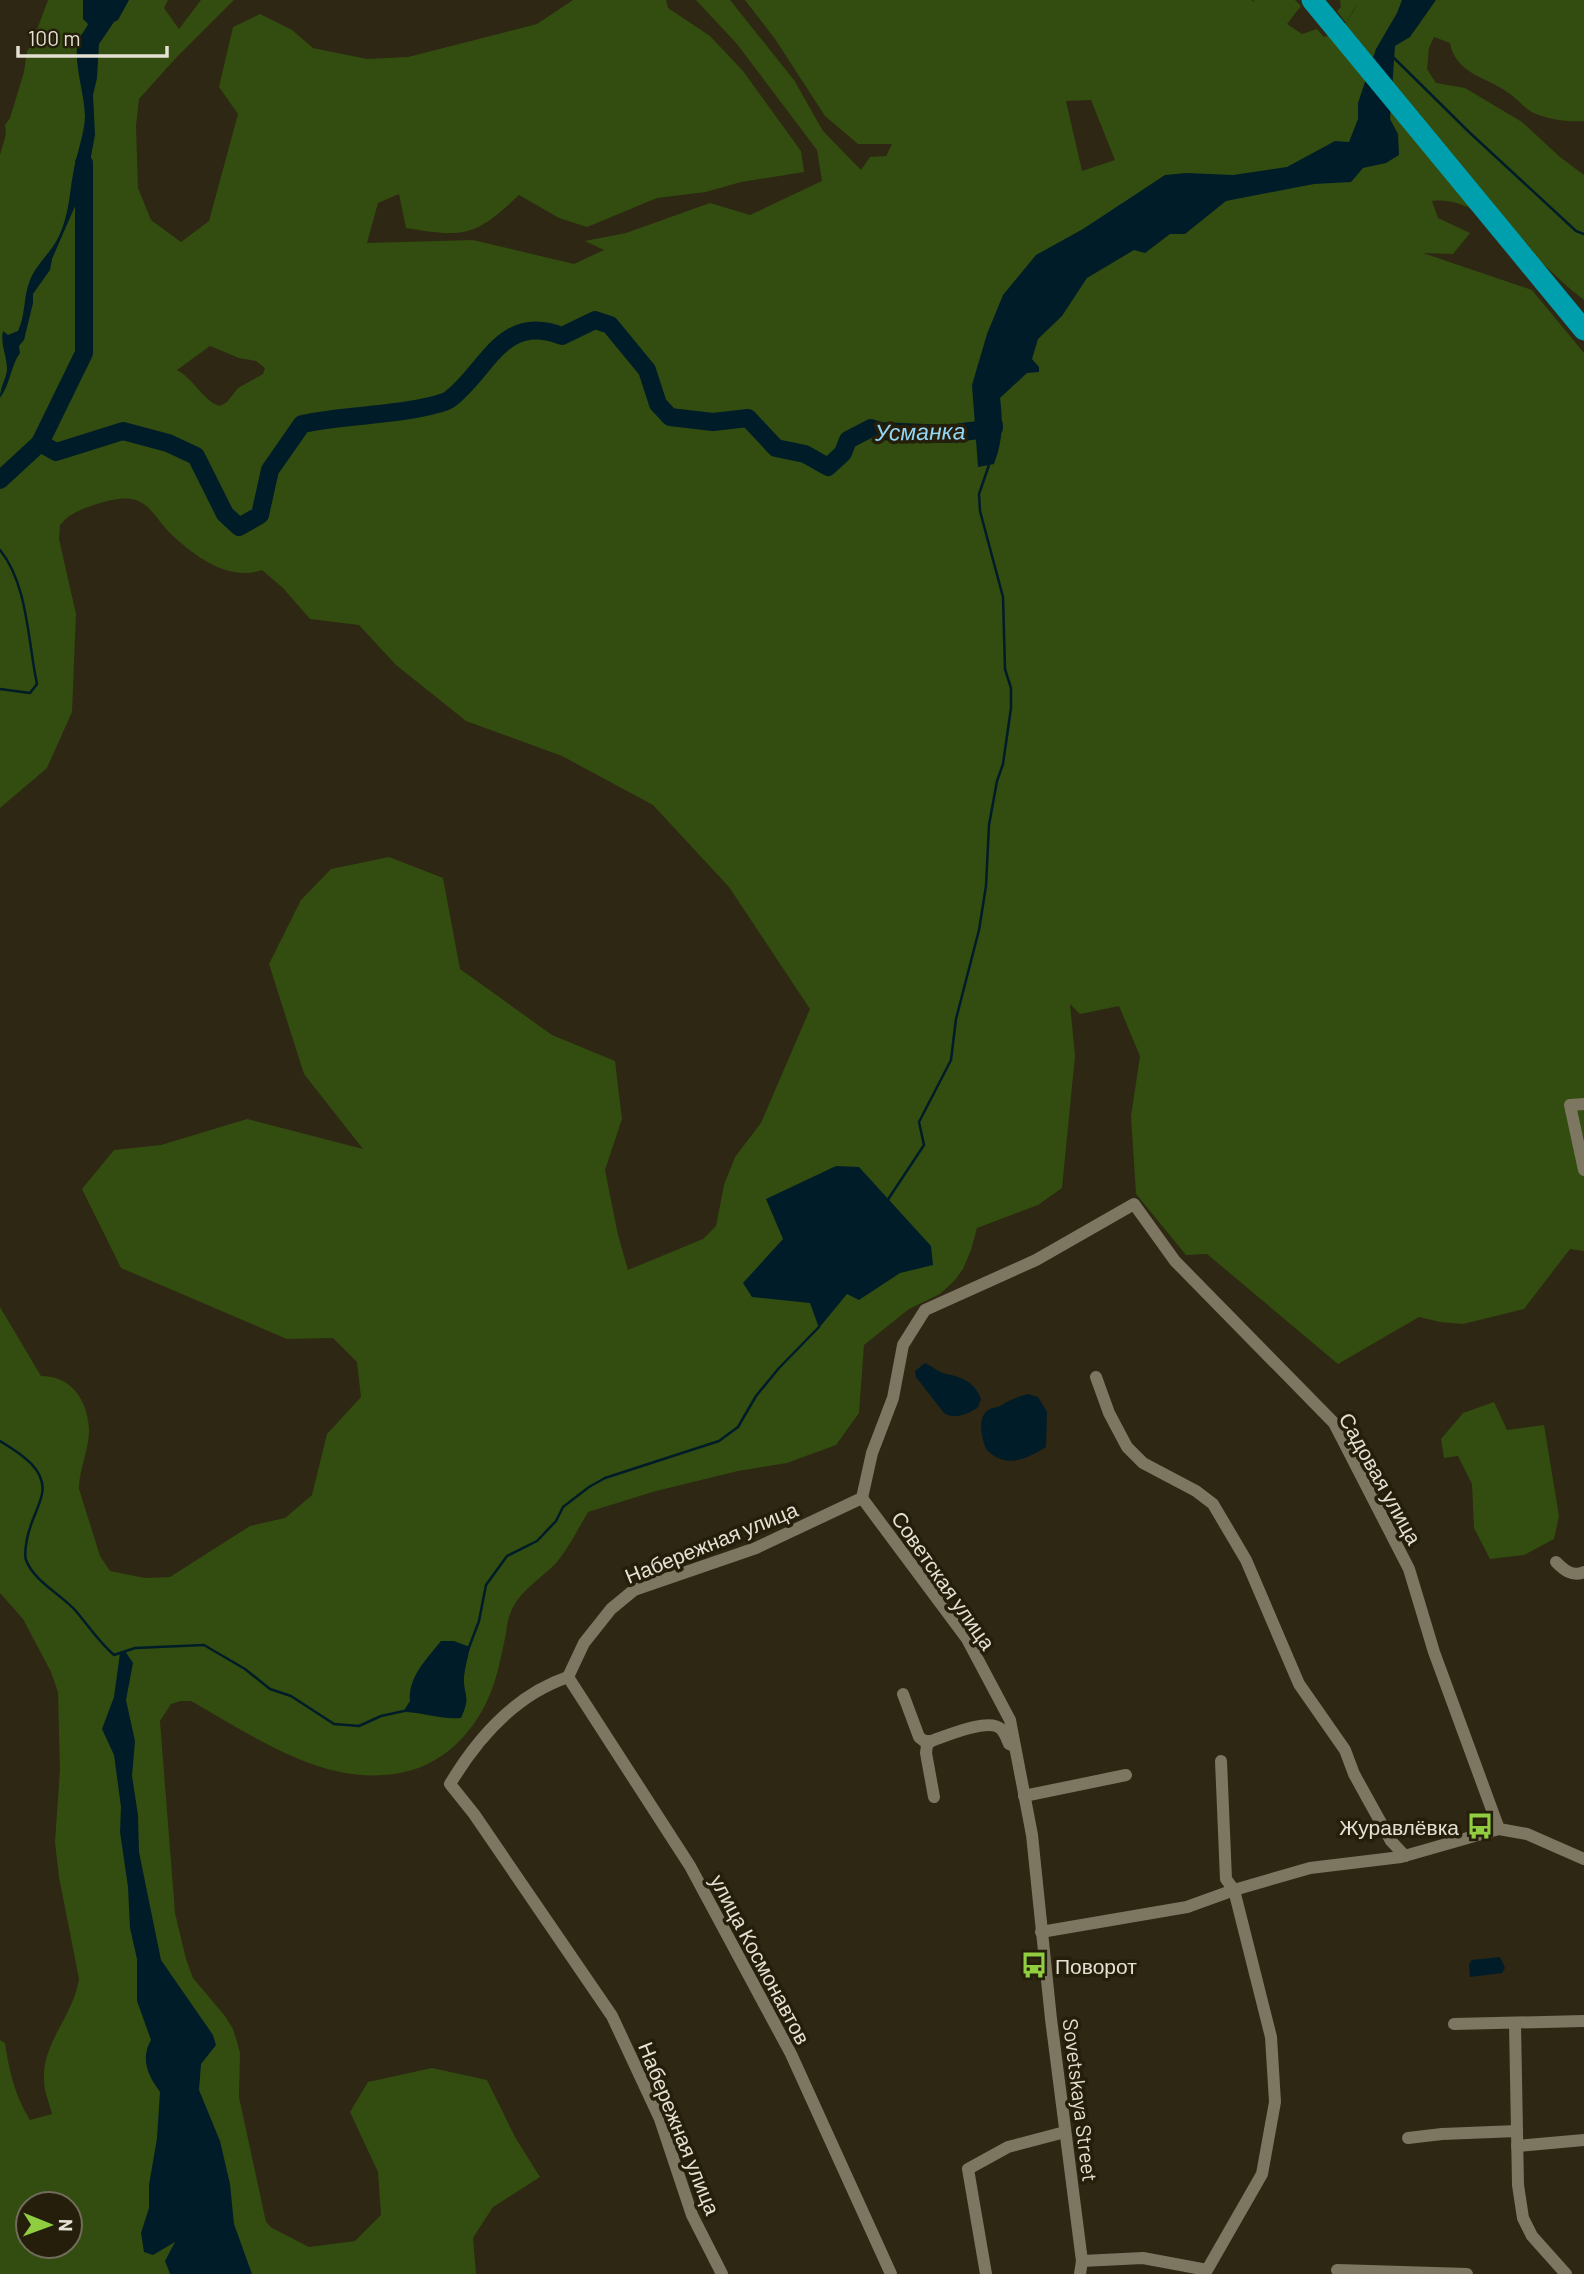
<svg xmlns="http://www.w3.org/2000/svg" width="1584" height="2274" font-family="Barlow,sans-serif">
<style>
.green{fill:#324d0f;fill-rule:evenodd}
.water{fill:#001c28}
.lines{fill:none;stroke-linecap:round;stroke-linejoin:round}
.stream{stroke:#001c28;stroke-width:2.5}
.river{stroke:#001c28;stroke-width:18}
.street{stroke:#7d7660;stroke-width:12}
.highway{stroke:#009fad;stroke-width:21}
.labels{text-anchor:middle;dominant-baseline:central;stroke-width:7;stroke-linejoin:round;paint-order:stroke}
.street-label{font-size:21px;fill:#e4e0d4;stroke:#241e0a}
.poi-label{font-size:21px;fill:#e4e0d4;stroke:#241e0a;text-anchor:end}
.water-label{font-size:23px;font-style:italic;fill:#92d5f5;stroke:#241e0a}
</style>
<rect width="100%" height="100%" fill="#2d2713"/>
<g class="green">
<path d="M48,0H168L164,8L179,29L201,0H234L175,59L139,99L136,126L138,188L151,220L181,242L209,221L238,114L219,87L233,27L260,14L292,30L313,48L367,59L408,57L537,24L573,0H666L668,8L710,36L743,71L801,151L804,172L741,182L706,192L657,198L587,227L559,218L519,195C476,236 465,238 406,228L399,194L378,203L367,243L473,240L574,264L604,250L585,241L626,233L710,203L750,215L822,181L817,150L737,44L696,0H730L794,80L823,131L861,170L870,157L886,156L892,144H858L825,116L775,39L745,0H1251L1255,2L1253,0H1295L1301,6L1287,24L1302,34L1317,29L1324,37C1343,31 1349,20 1358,2L1346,23L1337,11L1341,7L1340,0H1584V121C1568,122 1551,120 1536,114C1525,110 1519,100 1510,94C1488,77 1456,75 1450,43L1434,37L1429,48L1427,69L1436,83L1465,88L1522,122L1560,157L1584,175V300C1544,271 1486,194 1432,201L1438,218L1470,233L1453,254L1423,253L1532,290L1584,353V1251L1570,1249L1524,1309L1463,1324L1440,1322L1419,1317L1338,1364L1207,1254L1186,1255L1136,1194L1131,1116L1140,1056L1119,1006L1080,1014L1070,1004L1075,1056L1062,1188L1038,1205L977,1228L971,1250L963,1269L954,1281L940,1294L909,1309L864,1345L859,1413L836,1445L787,1463L738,1471L656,1491L588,1512C578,1529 569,1547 557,1562C542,1578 519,1591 511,1612C507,1620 507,1630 505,1638C500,1662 495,1688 483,1709C468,1737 443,1761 412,1770C333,1793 257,1738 191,1701H181L171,1704L160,1721L175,1913L186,1959L193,1978L225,2016L233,2029L237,2042L240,2053L239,2097L266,2222L272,2228L309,2247L355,2241L381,2215L378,2172L350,2112L368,2082L432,2068L487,2080L515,2137L540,2177L493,2207L473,2238L476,2274H0V2040L5,2043C9,2071 15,2096 30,2120L52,2114C49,2102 43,2089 44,2076C44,2041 74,2014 79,1979L59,1877L55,1842L60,1770L58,1692L51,1672L23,1619L0,1593V1307L41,1376C71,1376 87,1399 89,1428C90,1448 79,1468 79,1489L100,1556L110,1571L145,1578L170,1577L250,1526L285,1518L312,1495L327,1434L361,1397L357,1362L333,1338L287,1339L121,1268L82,1189L114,1150L161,1145L247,1119L363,1149L304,1074L269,964L301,900L331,869L389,857L443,878L460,969L552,1035L615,1061L622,1119L605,1170L618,1235L628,1270L703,1239L716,1226L724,1185L735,1157L761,1123L810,1009L729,887L653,805L562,756L466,721L396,665L359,625L310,619L283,588L262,570C229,582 194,556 171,534C159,523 151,505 136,500C121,494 86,506 73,514C68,516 64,521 60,525L59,539L76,614L72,712L47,768L0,808V155L6,134L5,125L10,118L24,72L27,51L31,46ZM1091,100L1115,160L1082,171L1066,101ZM210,346L239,358L256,361L265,368L263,374L238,388L227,402L220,406C204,402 193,378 177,370ZM28,2204H70V2246H28Z"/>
<path d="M1494,1402L1507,1430L1544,1425L1559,1516L1554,1539L1524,1555L1490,1559L1474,1528L1472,1484L1458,1456L1444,1458L1441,1439L1463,1413Z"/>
</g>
<g class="water">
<path d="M83,0H129L118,20L114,22L99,44L97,78L93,95L95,135L86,183L79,189L76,204L52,259L50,270L33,294V303L24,340L19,346L20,353C11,365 10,385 0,398C0,387 6,379 7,370C7,355 0,345 3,331L8,335L18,331C26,314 23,297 30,280C37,263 51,253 59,236C69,214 69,197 73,174C76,155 84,136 85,117C85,95 73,62 78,42C80,35 85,31 88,24L83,19Z"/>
<path d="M1402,0H1436L1410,37L1395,46L1390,119L1398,134L1399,155L1386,163L1363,168L1351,182L1314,184L1226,201L1185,234H1170L1145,253L1134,250L1087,278L1062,316L1038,339L1032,359L1039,367V372L1027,373L1000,398C1003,422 1003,440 994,464L978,467L972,385L987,334L1003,295L1036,255L1083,229L1165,175L1186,173L1233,175L1287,167L1335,141L1349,142L1358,119V103L1376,49L1397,13Z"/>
<path d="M836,1166L859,1167L931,1246L933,1265L900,1273L859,1300L847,1294L819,1328L810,1303L752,1297L743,1283L783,1239L766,1199Z"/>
<path d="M925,1363C932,1366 938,1372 946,1374C962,1377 975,1382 981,1399L978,1407C969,1414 955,1420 944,1413L916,1377L915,1371Z"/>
<path d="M1028,1394L1038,1397L1047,1412L1046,1447C1025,1460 1005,1469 986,1449C982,1438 977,1419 987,1411C992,1407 997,1408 1002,1405C1011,1399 1018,1397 1028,1394Z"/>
<path d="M441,1641H454L470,1647C468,1657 465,1667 464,1677C463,1696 472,1695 461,1718C441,1720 423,1712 403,1712L410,1701C408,1677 426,1660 441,1641Z"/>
<path d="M125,1651L133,1663L126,1700L135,1741L132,1776L138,1815L139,1852L161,1960L213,2035L216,2045L201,2064L199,2090L220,2141L230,2184L234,2224L252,2274H170L165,2261L175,2242L153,2255L144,2252L141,2233L149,2208V2185L157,2138L160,2092C148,2076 140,2059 151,2040L137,2001V1959L130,1928L128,1887L120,1832L121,1807L114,1755L102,1729L114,1697L120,1653Z"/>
<path d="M1500,1957L1505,1968L1502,1973L1470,1977L1469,1964L1472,1960Z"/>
</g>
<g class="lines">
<g class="stream">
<path d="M1392,56L1469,132L1576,231L1584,234"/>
<path d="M0,550C28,584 28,643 37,684L30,693L0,689"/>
<path d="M887,1201L924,1145L919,1122L951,1060L956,1019L979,930L986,886L989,825L997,781L1003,764L1011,708V688L1005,669L1003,597L980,511L979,494L990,462"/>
<path d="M0,1441C20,1453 50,1471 41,1498C37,1512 30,1523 27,1539C26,1545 24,1554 26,1560C34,1581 59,1593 75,1610C88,1625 98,1641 114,1655L135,1648L204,1645L245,1669L270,1689L291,1696L334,1724L359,1726L381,1716L404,1711"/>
<path d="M468,1650L479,1621L486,1585L507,1556L537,1541L556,1521L563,1507L589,1487L605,1478L719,1441L738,1427L756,1396L779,1368L819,1327"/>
</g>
<g class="river">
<path d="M40,443L84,353V163"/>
<path d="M0,480L40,443L56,452L123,431L168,443L196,456L225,514L239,527L260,515L270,470L302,424C344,415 388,416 430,406C437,404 445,403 450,399C488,370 502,312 562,336L595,320L610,325L647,370L658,404L670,417L713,422L748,418L776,448L805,454L828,467L843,453L848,440L871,428L880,431L947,434L994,428V425"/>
</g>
<g class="street">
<path d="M1584,1104L1570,1105L1584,1170"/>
<path d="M1096,1377L1109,1413L1127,1447L1143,1463L1196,1491L1213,1504L1246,1560L1299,1684L1345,1750L1354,1774L1391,1841L1405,1856"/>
<path d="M862,1498L872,1453L893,1398L903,1345L925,1310L1036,1260L1134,1204L1175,1261L1334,1423L1409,1569L1434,1652L1499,1829"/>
<path d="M862,1498L967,1639L1010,1720L1032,1835L1051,2019L1082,2261L1080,2274"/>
<path d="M1556,1562C1564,1570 1572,1577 1584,1572"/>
<path d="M568,1677C515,1695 478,1737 450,1784L474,1814L612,2016L660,2119L692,2215L722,2274"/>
<path d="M568,1677L690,1866L791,2054L891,2274"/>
<path d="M568,1677L584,1643L611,1609L634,1590L756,1548L862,1498"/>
<path d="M903,1694L919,1737L924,1741H931C946,1736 989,1717 1001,1729C1005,1733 1007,1739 1009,1744L1011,1745"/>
<path d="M931,1741L927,1745L926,1753L934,1797"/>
<path d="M1024,1796L1126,1775"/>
<path d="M1041,1932L1187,1907L1234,1890L1310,1868L1401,1857L1499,1829L1527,1834L1584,1859"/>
<path d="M1454,2024L1584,2021"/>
<path d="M1515,2024L1518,2185L1523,2218L1532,2236L1566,2274"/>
<path d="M1408,2138L1442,2134L1517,2131"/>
<path d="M1517,2146L1584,2140"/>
<path d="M1082,2261L1143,2258L1207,2270L1262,2174L1275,2102L1271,2037L1234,1890L1226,1879L1221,1761"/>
<path d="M1337,2270L1467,2274"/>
<path d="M986,2274L968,2169L1008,2147L1065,2132"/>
</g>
<path class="highway" d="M1312,0L1584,330"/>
</g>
<defs>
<g id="bus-bare" transform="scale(2.1)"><path d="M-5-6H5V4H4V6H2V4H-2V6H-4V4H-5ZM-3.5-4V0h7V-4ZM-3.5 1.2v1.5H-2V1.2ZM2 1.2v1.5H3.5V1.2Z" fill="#90cd41" stroke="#241e0a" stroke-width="2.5" paint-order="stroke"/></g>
</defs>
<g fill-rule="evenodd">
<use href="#bus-bare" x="1480" y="1826"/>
<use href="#bus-bare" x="1034" y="1965"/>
</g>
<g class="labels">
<g class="street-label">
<text transform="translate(1381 1478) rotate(61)">Садовая улица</text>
<text transform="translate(711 1542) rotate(-22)">Набережная улица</text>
<text transform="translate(944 1580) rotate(55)">Советская улица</text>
<text transform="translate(761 1959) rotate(62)">улица Космонавтов</text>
<text transform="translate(1081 2100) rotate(83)">Sovetskaya Street</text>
<text transform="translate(680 2128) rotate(68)">Набережная улица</text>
</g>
<g class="poi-label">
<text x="1459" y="1826">Журавлёвка</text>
<text x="1055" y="1965" text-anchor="start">Поворот</text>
</g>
<g class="water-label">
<text transform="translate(920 431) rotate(-1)">Усманка</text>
</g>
</g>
<g transform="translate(49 2225) rotate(91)"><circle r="33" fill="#241e0a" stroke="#716c5b" stroke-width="2"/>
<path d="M0-5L12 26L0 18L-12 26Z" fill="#90cd41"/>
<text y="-10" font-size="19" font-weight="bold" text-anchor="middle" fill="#e4e0d4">N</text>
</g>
<path d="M18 46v10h149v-10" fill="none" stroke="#e4e0d4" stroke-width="3.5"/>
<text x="28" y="46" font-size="21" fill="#e4e0d4" stroke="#241e0a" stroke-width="5" paint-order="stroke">100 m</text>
</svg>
